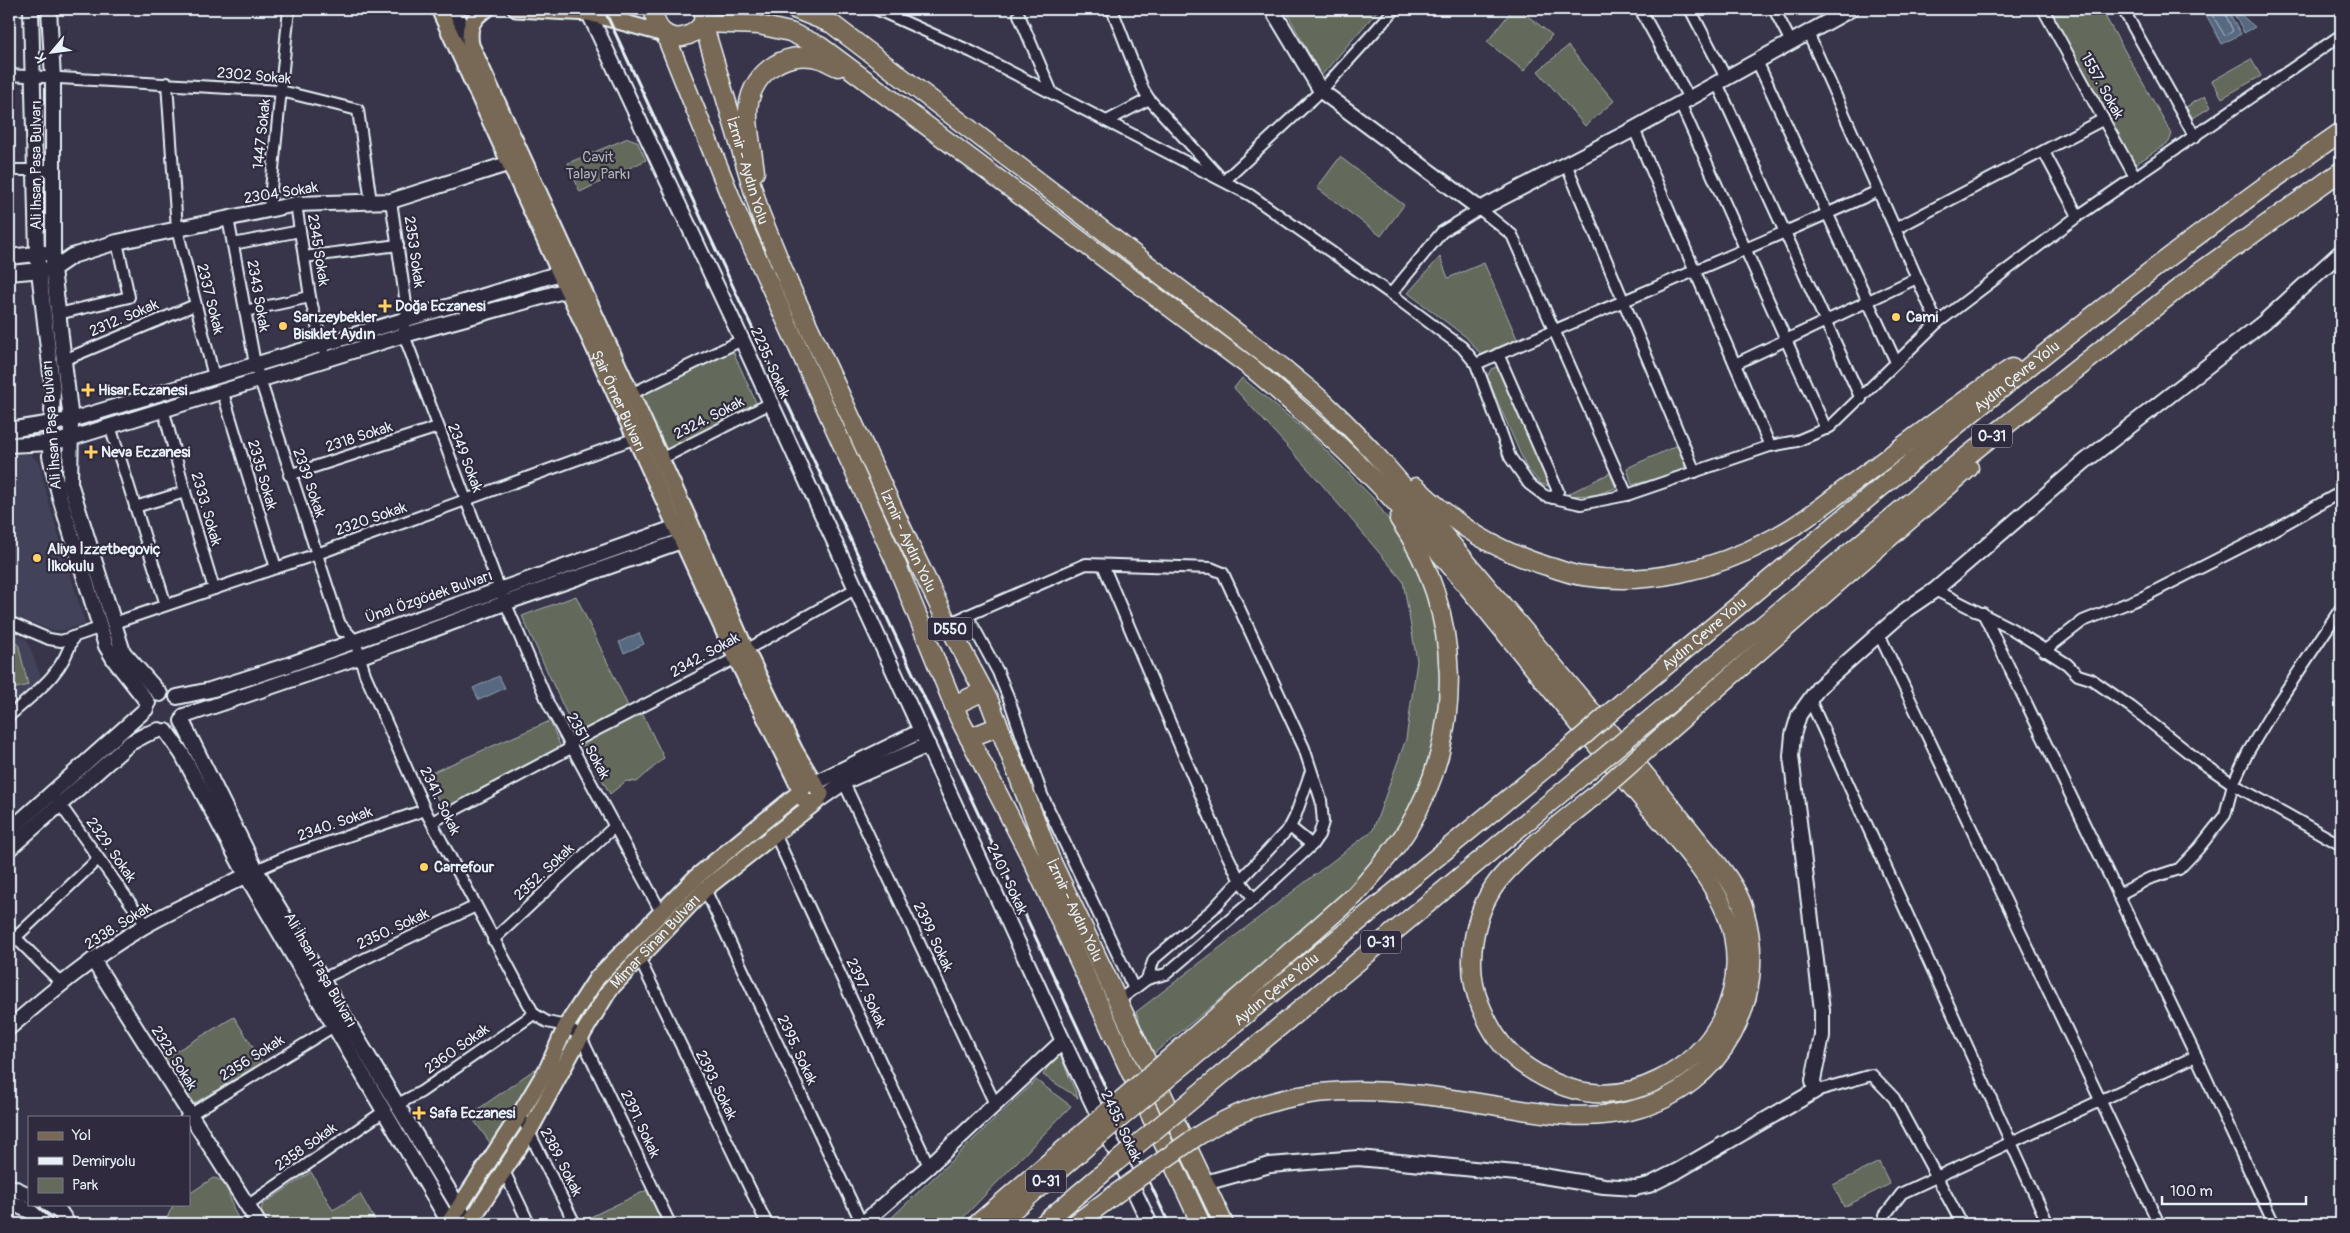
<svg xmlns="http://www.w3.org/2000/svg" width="2350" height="1233" font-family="Pangolin,sans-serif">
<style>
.built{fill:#43425a}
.green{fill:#646a5c;stroke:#a6aeaa}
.water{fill:#566980;stroke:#909fb0}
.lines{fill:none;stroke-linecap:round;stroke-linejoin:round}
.shore{stroke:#aebbc8;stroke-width:1}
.street-casing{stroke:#e8f1f8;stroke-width:14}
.secondary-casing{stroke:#e8f1f8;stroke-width:18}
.primary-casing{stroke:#e8f1f8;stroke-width:19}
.highway-casing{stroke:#e8f1f8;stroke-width:21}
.street{stroke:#2f2a3d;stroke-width:10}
.secondary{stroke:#2f2a3d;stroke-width:14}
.primary{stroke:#776954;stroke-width:15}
.highway{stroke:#776954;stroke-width:18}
.rail{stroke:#e8f1f8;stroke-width:3}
.highway-bridge-casing{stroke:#e8f1f8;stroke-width:21;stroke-linecap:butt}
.highway-bridge{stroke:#776954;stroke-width:18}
.poi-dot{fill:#ffd166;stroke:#2f2a3d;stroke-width:2}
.labels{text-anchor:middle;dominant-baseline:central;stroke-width:4.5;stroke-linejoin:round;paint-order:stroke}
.shield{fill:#2f2a3d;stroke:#b0b5c0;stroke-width:1}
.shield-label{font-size:14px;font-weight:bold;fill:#e8f1f8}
.street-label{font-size:15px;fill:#e8f1f8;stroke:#2f2a3d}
.park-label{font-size:15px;fill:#adb4b2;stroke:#2f2a3d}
.poi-label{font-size:15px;font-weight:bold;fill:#e8f1f8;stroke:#2f2a3d;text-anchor:start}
</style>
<rect width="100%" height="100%" fill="#38354a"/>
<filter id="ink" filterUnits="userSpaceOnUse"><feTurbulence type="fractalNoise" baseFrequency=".02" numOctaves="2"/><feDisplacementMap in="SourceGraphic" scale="10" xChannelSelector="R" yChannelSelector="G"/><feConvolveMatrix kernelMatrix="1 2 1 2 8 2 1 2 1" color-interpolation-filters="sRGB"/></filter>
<g filter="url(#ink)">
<g class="built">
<path d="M30,454L39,463L49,503L85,624L63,630H51L9,614V455Z"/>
<path d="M9,631L27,640L43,682L9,710Z"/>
</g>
<g class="green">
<path d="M1295,9H1379L1321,76L1287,13Z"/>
<path d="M1513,9H1519L1552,35L1524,71L1487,42Z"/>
<path d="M2046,9H2101L2172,134L2169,142L2136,164H2132Z"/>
<path d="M1568,46L1614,101L1585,126L1538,71Z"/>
<path d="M2251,59L2261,76L2222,98L2212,81Z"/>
<path d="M2205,96L2211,107L2193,118L2186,107Z"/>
<path d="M628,138L637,141L646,160L580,192L568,163Z"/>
<path d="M1340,157L1404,205L1381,236L1317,188Z"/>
<path d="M1440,257L1448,278L1484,263L1518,341L1482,356L1466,337L1408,293Z"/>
<path d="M732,349L758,407L667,451L640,392Z"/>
<path d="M1501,365L1553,487L1541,484L1526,467L1487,377L1491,369Z"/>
<path d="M1242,378L1311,435L1374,499L1408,547L1437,623L1443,674L1433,743L1422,777L1408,813L1385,849L1349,889L1284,947L1152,1055L1136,1012L1373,830L1406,739L1417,661L1403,581L1318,480L1234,388Z"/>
<path d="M1678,445L1686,461L1683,472L1632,485L1627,468Z"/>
<path d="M1610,473L1616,488L1595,495L1564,496Z"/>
<path d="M576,596L628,706L581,731L573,728L522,616Z"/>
<path d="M18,643L28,685L9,690V645Z"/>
<path d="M642,713L664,758L637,782L626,781L610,794L582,744Z"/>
<path d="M550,721L562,750L444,812L426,775Z"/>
<path d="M234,1017L263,1063L191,1105L161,1060Z"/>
<path d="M1058,1050L1078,1098L1043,1075Z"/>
<path d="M535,1069L538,1071L493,1147L470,1115Z"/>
<path d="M1036,1080L1071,1106L957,1224H895L889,1220Z"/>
<path d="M1879,1162L1890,1184L1844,1207L1833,1185Z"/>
<path d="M311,1172L333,1210L360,1194L377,1224H267L261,1215L262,1205Z"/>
<path d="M213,1178C228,1179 230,1200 234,1210C236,1215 239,1220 242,1224H158L166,1220L173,1205L189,1204V1194Z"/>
<path d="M647,1190L663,1224H589L586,1219Z"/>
</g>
<g class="water">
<path d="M2209,9H2227L2241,34L2222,44L2204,11Z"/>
<path d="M2240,14L2255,27L2244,33L2235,16Z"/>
<path d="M639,633L644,644L624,653L619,642Z"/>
<path d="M499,676L505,688L479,700L473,688Z"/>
</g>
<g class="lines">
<path class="shore" d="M2210,9L2211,13L2225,36L2233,31L2223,9"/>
<g class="street-casing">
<g id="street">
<path d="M876,9L972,52L1250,195L1391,294L1462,347L1476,364L1510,457L1529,484L1545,496L1581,504L1627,495L1770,446L1797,441L1830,427L1937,323L2078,216L2341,35"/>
<path d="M1112,9L1143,89L1149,99L1218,175"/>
<path d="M1640,9L1689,98"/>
<path d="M1690,9L1726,78"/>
<path d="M1774,9L1791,42"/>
<path d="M2043,9L2135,177"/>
<path d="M2123,9L2195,137"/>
<path d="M1019,15L1052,93"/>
<path d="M1808,33L1937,323"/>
<path d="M1757,61L1896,362"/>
<path d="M9,75L281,91L358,110L371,202"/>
<path d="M167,83L177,229L214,377"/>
<path d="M1717,83L1861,399"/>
<path d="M1680,103L1826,429"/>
<path d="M1107,121L1149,99"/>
<path d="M1634,129L1770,446"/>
<path d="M2044,152L2078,216"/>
<path d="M1566,164L1695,472"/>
<path d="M9,170H52"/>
<path d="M1224,181L1321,91L1395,9"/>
<path d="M391,201L407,311L404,321V335L500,590L549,705L661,912"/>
<path d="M296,204L310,297L323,350"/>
<path d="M269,209L289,9"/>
<path d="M228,218L255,364L342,631"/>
<path d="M1895,229L2104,119"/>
<path d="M233,244L300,231"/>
<path d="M304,257L398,245"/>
<path d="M1391,294L1442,232L1480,209L1512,235L1627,495"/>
<path d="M245,311L310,297"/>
<path d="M58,314L129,297L117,242"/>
<path d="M1498,354L1558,491L1553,498"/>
<path d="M64,360L195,305"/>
<path d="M1476,364C1610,306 1745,251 1878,191"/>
<path d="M1735,364L1917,278"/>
<path d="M222,390L276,568"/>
<path d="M631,394L742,340"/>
<path d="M163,408L185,492L214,589"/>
<path d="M110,426L166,605"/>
<path d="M661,459L771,403"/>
<path d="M289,475L438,427"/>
<path d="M135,507L185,492"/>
<path d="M1103,565L1219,838L1240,881L1254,899"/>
<path d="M1935,590L2012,629L2067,664L2078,675L2091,679L2131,707L2198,760L2233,784L2341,845"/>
<path d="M1983,613L2196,1056L2274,1224"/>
<path d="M967,615L998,672L1009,699L1042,795L1134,989"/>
<path d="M9,622L49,639L61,641L99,628"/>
<path d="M114,623L317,554L636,438"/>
<path d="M948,624L1086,564L1211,568L1223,573L1304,748L1321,800L1323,822L1319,835L1312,845L1254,899L1166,974L1147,979L1118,1001"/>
<path d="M341,625L355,641L365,674L425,810L534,1014L547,1022L566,1026L581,1037L670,1224"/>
<path d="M1879,634L2159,1224"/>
<path d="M2044,651L2083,621L2143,597L2263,536L2341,492"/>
<path d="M1810,700L2048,1224"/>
<path d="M9,716C37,691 62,675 73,637"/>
<path d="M569,744L736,658L746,650L855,589"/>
<path d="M844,783L995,1104"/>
<path d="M57,800L146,925"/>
<path d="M432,822L571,748"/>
<path d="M1290,827L1312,845"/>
<path d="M775,834L929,1166"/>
<path d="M256,870L288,856L425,810"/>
<path d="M705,889L862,1224"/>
<path d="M2118,895L2148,879L2179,869L2198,849L2225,815L2233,784L2248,752L2275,707L2341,608"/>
<path d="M9,931L61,983"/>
<path d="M15,938L98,859"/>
<path d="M493,940L615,826"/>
<path d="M639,958L767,1224"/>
<path d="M322,979L476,906"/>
<path d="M1147,979L1154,959L1213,909L1290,827L1295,817L1311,771"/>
<path d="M1815,1091L1872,1075L1894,1098L1962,1224"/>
<path d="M396,1105L421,1092L534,1014"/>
<path d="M520,1114L575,1224"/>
<path d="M186,1117L334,1026"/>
<path d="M504,1171L529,1224"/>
<path d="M247,1206L383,1112"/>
<path d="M1884,1224L1885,1215L1902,1193L2196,1056"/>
</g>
</g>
<g class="secondary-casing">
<g id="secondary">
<path d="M31,9L37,254L53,391L50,456L60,498L106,646L115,661L148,703"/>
<path d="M49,9L53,79V269L71,420L70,483L123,652L160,694"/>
<path d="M454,9L470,44"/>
<path d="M587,9L742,340L1063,1041L1150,1224"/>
<path d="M1272,9L1321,91L1480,209L1634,129L1851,9"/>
<path d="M9,257L45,253"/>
<path d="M9,273L53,269L72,256L117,242L296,204L391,201L520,160"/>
<path d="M9,430L71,420L570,270"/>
<path d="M9,445L50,443L72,438L404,335L578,287"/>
<path d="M177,697L210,690L288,665L685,524"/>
<path d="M184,716L361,656L505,603L693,537"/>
<path d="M182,721L256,870L469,1224"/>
<path d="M166,731L182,754L246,875L450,1224"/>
<path d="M813,784L921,731"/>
<path d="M816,802L846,781L928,745"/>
<path d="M9,831L146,709"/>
<path d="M9,849L130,743L147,734L159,730"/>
<path d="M93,960L259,1224"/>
<path d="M9,1028C52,991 94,956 143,927C179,906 217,891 253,872"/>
<path d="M1205,1183L1270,1165L1358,1158L1537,1175L1604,1186L1635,1188L1649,1185L1679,1170L1815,1091L1813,1080L1822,1036V1010L1791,756L1793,735L1799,715L1819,687L1907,609L1935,590L2084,462L2264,322L2341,252"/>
<path d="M9,1186L29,1195"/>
<path d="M9,1202L30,1211L45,1224"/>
<path d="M48,1204L60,1212L68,1224"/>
<path d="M862,1224L929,1166L1063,1041"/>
</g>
</g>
<g class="primary-casing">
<g id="primary">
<path id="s1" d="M439,9L736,658L801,791L802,798L809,803L816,802"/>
<path d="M516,9L589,13L665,34"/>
<path d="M448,1224L520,1114L548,1067L566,1026L597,978L696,877L801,791L805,786"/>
<path id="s2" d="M469,1224L529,1132L573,1050L610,989L705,889L816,802L821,794L795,751L746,650L690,522L471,45C468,28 472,17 487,9"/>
</g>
</g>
<g class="highway-casing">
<g id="highway">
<path d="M654,9C654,40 686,47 703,23"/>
<path id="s3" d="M704,9L703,23L760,213L789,284L914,554L948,624L990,703L1050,858L1224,1224"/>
<path d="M794,9L832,24L1282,367C1298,381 1316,394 1331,409C1381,456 1424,512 1468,564C1520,626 1572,688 1624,750C1649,779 1673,809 1697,839C1714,860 1736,883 1744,910C1770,997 1724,1087 1633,1110C1586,1122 1539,1113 1492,1105C1387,1088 1289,1075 1196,1137"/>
<path d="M703,23L759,25L790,32L820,46L1254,370C1308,416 1360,462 1407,515C1469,585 1526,660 1586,732C1607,757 1628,782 1649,807C1680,842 1723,889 1733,935C1745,996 1714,1053 1659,1080C1609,1105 1564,1094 1521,1063C1502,1049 1490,1029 1481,1007C1464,968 1472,915 1498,881C1521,853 1564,820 1593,797"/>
<path d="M665,34L737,213L896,563L959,718L1034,864L1201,1224"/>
<path d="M755,172C753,153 748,133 748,115C747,76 783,48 821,59C826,61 832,65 838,67"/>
<path d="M1416,487C1458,527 1494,550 1550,567C1561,570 1572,575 1583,576C1648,586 1714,570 1772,539C1805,522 1835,496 1865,474C1914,438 1962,401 2012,368"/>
<path id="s4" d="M1634,692C1866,501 2094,303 2341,132"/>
<path d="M954,705L984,691"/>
<path d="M1654,716L1932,484L2194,276L2341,171"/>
<path d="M1668,731L1969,468"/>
<path d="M969,738L999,726"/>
<path d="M1164,1063L1355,895C1373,874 1393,853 1407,830C1466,734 1462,610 1399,519"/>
<path id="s5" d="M1168,1078L1559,757"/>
<path d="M1184,1106L1578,779"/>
<path d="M977,1224L1090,1127"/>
<path d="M997,1224L1095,1139"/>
<path d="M1043,1224L1110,1167"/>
<path d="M1075,1224L1121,1190"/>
</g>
</g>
<use href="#street" class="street"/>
<use href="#secondary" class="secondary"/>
<use href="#primary" class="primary"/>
<use href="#highway" class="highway"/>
<path class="rail" d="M604,9L1169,1224"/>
<g class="highway-bridge-casing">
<g id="highway-bridge">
<path d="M1559,757L1634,692"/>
<path d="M1578,779L1654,716"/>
<path d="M1593,797L1668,731"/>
<path d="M1090,1127L1164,1063"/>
<path d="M1095,1139L1168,1078"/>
<path d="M1110,1167L1184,1106"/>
<path d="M1121,1190L1196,1137"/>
</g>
</g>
<use href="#highway-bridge" class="highway-bridge"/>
</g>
</g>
<g class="poi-dot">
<path d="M382.5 298.5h5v5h5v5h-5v5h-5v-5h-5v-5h5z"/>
<circle cx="1896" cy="317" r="5"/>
<circle cx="283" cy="326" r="5"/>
<path d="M85.5 382.5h5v5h5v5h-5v5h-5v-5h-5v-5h5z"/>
<path d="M88.5 444.5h5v5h5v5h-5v5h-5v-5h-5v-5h5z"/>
<circle cx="37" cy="558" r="5"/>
<circle cx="424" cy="867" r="5"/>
<path d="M416.5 1105.5h5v5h5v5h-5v5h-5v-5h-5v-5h5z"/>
</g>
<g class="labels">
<g class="shield">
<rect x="1972" y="424.5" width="40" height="23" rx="4"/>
<rect x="927.5" y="617.5" width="45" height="23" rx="4"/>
<rect x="1361" y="930.5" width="40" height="23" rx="4"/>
<rect x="1026" y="1169.5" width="40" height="23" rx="4"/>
</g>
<g class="shield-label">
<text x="1992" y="436">O-31</text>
<text x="950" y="629">D550</text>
<text x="1381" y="942">O-31</text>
<text x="1046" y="1181">O-31</text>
</g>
<g class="street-label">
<text transform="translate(254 76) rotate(5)">2302 Sokak</text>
<text transform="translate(2102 86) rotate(61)">1557. Sokak</text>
<text transform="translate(262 134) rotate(-84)">1447 Sokak</text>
<text transform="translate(36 165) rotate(-90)">Ali Ihsan Pasa Bulvarı</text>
<text stroke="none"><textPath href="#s3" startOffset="168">İzmir - Aydın Yolu</textPath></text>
<text transform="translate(281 193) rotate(-9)">2304 Sokak</text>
<text transform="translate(318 250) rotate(81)">2345 Sokak</text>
<text transform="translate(414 252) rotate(82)">2353 Sokak</text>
<text transform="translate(258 296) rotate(80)">2343 Sokak</text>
<text transform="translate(210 299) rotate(76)">2337 Sokak</text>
<text transform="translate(124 318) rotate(-23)">2312. Sokak</text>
<text transform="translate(770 363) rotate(66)">2235. Sokak</text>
<text stroke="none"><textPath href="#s4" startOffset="496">Aydın Çevre Yolu</textPath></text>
<text stroke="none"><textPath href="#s1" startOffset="431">Şair Ömer Bulvarı</textPath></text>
<text transform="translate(709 418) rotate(-27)">2324. Sokak</text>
<text transform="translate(52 425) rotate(-94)">Ali İhsan Paşa Bulvarı</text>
<text transform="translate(359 437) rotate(-18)">2318 Sokak</text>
<text transform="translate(465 458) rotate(69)">2349 Sokak</text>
<text transform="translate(262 475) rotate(74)">2335 Sokak</text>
<text transform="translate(309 483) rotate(71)">2339 Sokak</text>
<text transform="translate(206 509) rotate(74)">2333. Sokak</text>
<text transform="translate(371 519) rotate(-19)">2320 Sokak</text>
<text stroke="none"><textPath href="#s3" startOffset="572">İzmir - Aydın Yolu</textPath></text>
<text transform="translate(429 597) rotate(-19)">Ünal Özgödek Bulvarı</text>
<text stroke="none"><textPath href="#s4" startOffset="91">Aydın Çevre Yolu</textPath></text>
<text transform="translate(705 655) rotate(-29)">2342. Sokak</text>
<text transform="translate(588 746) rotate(61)">2351. Sokak</text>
<text transform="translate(440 801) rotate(64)">2341. Sokak</text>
<text transform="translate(335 824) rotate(-19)">2340. Sokak</text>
<text transform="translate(111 850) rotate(55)">2329. Sokak</text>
<text transform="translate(544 872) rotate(-43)">2352. Sokak</text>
<text transform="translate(1007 879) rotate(65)">2401. Sokak</text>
<text stroke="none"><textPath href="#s3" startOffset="978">İzmir - Aydın Yolu</textPath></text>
<text transform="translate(118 926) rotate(-32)">2338. Sokak</text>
<text transform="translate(393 929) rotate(-25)">2350. Sokak</text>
<text transform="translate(933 937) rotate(65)">2399. Sokak</text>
<text stroke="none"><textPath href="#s2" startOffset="340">Mimar Sinan Bulvarı</textPath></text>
<text transform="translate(320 970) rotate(60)">Ali İhsan Paşa Bulvarı</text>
<text stroke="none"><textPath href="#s5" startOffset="140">Aydın Çevre Yolu</textPath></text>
<text transform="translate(866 993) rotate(65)">2397. Sokak</text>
<text transform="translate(457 1049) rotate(-35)">2360 Sokak</text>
<text transform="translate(797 1050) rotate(65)">2395. Sokak</text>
<text transform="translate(174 1058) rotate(58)">2325 Sokak</text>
<text transform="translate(252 1058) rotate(-32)">2356 Sokak</text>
<text transform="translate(716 1085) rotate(64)">2393. Sokak</text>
<text transform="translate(640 1124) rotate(65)">2391. Sokak</text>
<text transform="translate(1121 1126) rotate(65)">2435. Sokak</text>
<text transform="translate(306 1147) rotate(-35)">2358 Sokak</text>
<text transform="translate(561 1162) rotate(63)">2389. Sokak</text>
</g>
<g class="park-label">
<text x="598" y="157">Cavit<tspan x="598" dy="17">Talay Parkı</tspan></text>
</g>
<g class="poi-label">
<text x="395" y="306">Doğa Eczanesi</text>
<text x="293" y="317">Sarızeybekler<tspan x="293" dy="17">Bisiklet Aydın</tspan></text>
<text x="1906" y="317">Cami</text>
<text x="98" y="390">Hisar Eczanesi</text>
<text x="101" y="452">Neva Eczanesi</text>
<text x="47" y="549">Aliya İzzetbegoviç<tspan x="47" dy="17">İlkokulu</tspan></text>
<text x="434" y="867">Carrefour</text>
<text x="429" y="1113">Safa Eczanesi</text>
</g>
</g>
<rect width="2350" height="1233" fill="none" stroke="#2f2a3d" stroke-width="30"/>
<rect x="15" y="15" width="2320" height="1203" fill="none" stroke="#e8f1f8" stroke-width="2" filter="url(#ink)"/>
<rect x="28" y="1116" width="162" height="90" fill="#2f2a3d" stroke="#797a88"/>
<rect x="38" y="1132" width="25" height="8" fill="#776954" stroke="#797a88"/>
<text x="72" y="1140" font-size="15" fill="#e8f1f8">Yol</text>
<rect x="38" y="1157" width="25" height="8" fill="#e8f1f8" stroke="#797a88"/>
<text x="72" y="1166" font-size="15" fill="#e8f1f8">Demiryolu</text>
<rect x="38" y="1178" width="25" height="15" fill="#646a5c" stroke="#797a88"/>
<text x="72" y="1190" font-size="15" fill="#e8f1f8">Park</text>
<g transform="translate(52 52) rotate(241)" stroke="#2f2a3d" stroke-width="4" paint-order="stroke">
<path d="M0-4L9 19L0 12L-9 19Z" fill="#e8f1f8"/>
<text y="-8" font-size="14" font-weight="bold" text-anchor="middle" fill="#e8f1f8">K</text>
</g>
<path d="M2162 1196v8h144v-8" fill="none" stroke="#e8f1f8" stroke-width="2.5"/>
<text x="2170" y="1196" font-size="15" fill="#e8f1f8" stroke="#2f2a3d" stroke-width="4" paint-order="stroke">100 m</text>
</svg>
